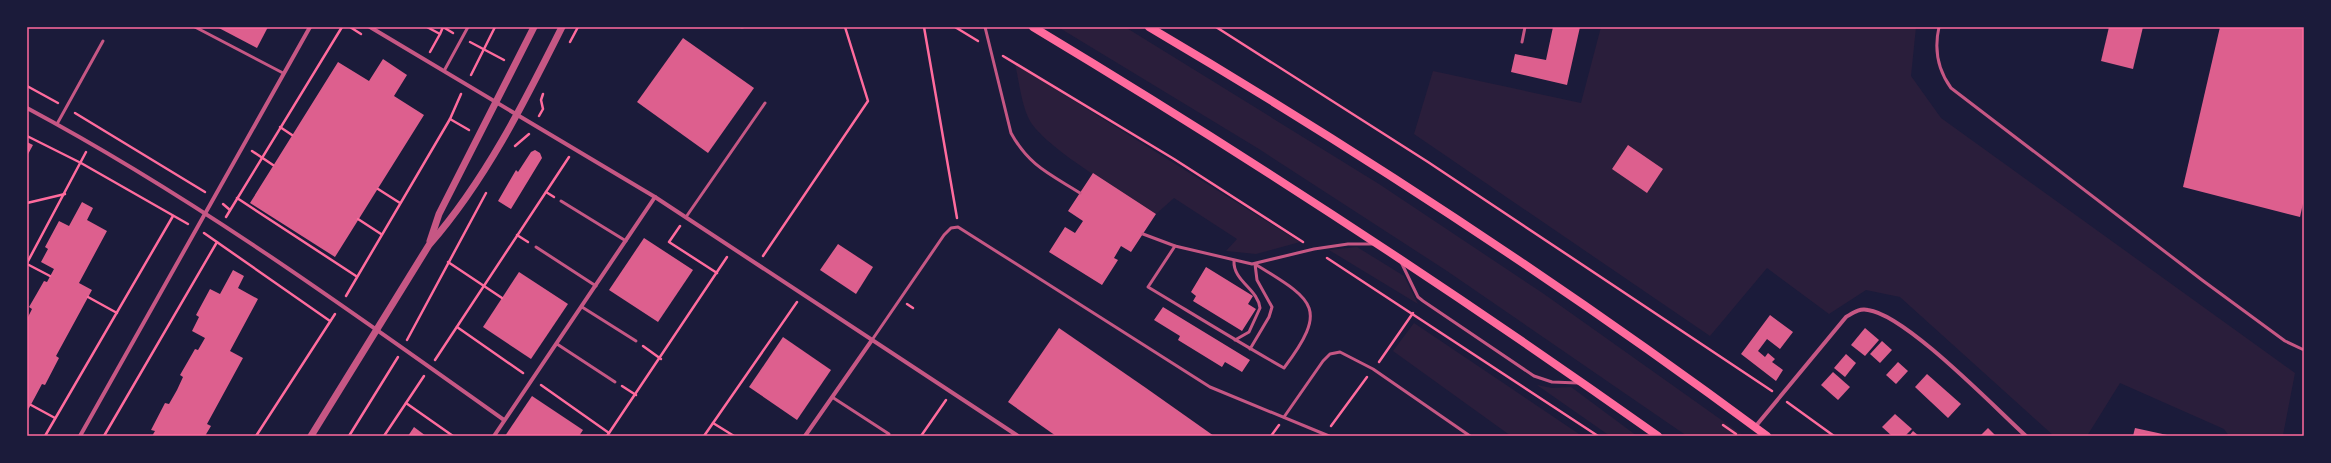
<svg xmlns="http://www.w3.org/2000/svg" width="2331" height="463" font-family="'Exo 2',sans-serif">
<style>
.green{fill:#2a1e3b}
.building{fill:#dd5f8e}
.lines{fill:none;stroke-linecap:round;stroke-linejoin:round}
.path{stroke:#ff6b9d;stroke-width:2.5}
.service{stroke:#c65784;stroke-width:3}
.minor{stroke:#c65784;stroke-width:4}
.tertiary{stroke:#c65784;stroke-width:7}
.secondary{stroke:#ff6b9d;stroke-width:8}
.neatline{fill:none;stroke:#ff6b9d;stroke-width:1.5}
</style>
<rect width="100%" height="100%" fill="#1b1b3a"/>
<g class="green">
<path d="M1058,27H1125L1379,184L1544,294L1744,436H1687L1447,271L1259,149Z"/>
<path d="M1601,27H1916L1911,76L1941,118L2295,373L2283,435L2286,436H2229L2224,429L2120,383L2087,436H2054L1900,297L1866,290L1829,314L1767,268L1710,336L1414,134L1433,71L1581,103Z"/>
<path d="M1015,64L1300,242L1256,254L1226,251L1237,239L1174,198L1156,214C1127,195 1040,146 1028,117C1021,101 1019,81 1015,64Z"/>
<path d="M1357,247L1404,276L1418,304L1329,250Z"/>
<path d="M1414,323L1582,436H1511L1393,351Z"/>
<path d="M1537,385L1552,388L1571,387L1637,436H1610Z"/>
</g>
<g class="building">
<path d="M217,27H268L257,48Z"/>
<path d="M1553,27H1580L1567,85L1511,72L1515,54L1546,60Z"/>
<path d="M2109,27H2143L2133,69L2101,61Z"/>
<path d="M2220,27H2304V199L2300,217L2183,187Z"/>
<path d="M683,38L754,88L708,153L637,102Z"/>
<path d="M383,59L407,75L394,96L424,115L335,257L250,203L338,62L369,81Z"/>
<path d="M27,142L33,145L27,156Z"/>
<path d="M1628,145L1663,169L1647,193L1612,169Z"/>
<path d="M535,150L540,153L542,158L511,209L498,201L516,170L518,172L531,152Z"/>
<path d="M1093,173L1156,214L1131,252L1121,246L1114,258L1118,260L1102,285L1049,252L1065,227L1075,233L1083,221L1068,211Z"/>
<path d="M82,202L93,208L87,220L107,231L79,283L92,290L56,356L59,358L45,385L42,384L27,412V319L32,309L29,307L36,295L44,281L47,282L54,269L41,262L48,249L45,247L59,221L69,226Z"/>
<path d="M644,238L693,270L658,322L609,290Z"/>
<path d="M838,244L873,267L856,294L820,270Z"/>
<path d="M1206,267L1253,296L1248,304L1256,309L1242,331L1193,301L1196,296L1191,292Z"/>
<path d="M233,270L244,276L238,288L258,299L230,351L243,358L207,424L211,426L205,436H152L155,431L151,430L165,403L169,404L177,390L183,377L180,375L195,349L198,350L205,338L192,331L199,317L196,315L210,289L220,294Z"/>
<path d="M519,272L568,304L531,359L483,327Z"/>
<path d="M1163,307L1250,360L1242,372L1225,362L1222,367L1178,340L1180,336L1154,320Z"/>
<path d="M1770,315L1793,332L1780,349L1767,339L1758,351L1765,357L1768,353L1775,359L1772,362L1783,370L1776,381L1741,354Z"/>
<path d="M1059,328L1146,388L1214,436H1056L1008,402Z"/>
<path d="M1865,328L1879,340L1865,356L1851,345Z"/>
<path d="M783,337L831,370L797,420L749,387Z"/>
<path d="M1882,341L1892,350L1880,363L1870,354Z"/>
<path d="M1846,354L1856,363L1845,377L1834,368Z"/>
<path d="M1898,362L1908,371L1896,384L1886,375Z"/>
<path d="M1833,372L1850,387L1838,400L1821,385Z"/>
<path d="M1927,374L1961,404L1948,418L1915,387Z"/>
<path d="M532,396L583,430L579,436H505Z"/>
<path d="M1895,414L1912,429L1905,436H1892L1882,427Z"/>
<path d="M414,427L426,436H408Z"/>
<path d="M1988,428L1996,436H1980Z"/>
<path d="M2135,428L2167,435V436H2133Z"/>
<path d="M1913,431L1919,436H1909Z"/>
</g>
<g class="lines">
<g class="path">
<path d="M350,27L361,34"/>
<path d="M427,27L440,34L430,52"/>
<path d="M741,27H743"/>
<path d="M924,27L957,218"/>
<path d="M955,27L978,41"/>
<path d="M1216,27L1428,162L1772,391"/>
<path d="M440,34L443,27L453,33"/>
<path d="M470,42L504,60"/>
<path d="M570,42L578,27"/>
<path d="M1003,56L1174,159L1303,242"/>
<path d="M471,75L495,27"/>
<path d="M27,86L58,103"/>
<path d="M75,113L205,192"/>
<path d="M539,116L543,109L541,100L543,94"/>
<path d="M450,119L469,130"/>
<path d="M280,127L292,135"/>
<path d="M27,136L81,163L188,224"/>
<path d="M515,146L529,134"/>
<path d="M252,151L273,165"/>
<path d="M378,189L400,203"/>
<path d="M546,192L554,197"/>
<path d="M237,198L356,276"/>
<path d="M27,203L65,194"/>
<path d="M223,204L230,210"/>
<path d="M226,217L342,27"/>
<path d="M358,219L381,234"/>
<path d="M680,226L669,242L717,273"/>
<path d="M204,233L330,321"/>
<path d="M517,235L528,242"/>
<path d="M763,256L868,101L845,27"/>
<path d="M1327,258L1598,436"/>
<path d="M448,262L502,298"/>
<path d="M27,263L86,152"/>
<path d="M27,264L50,276"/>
<path d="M346,296L450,119L461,94"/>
<path d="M88,297L117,313"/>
<path d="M907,304L913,308"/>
<path d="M457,327L523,373"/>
<path d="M407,340L486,193"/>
<path d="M643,346L661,359"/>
<path d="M435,360L569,157"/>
<path d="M1379,362L1413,313"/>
<path d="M541,385L609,433"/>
<path d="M622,386L636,395"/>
<path d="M1787,402L1834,436"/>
<path d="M406,403L453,436"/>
<path d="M31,405L55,418"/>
<path d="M713,423L734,436"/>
<path d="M1723,425L1736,434"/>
<path d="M1331,426L1367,377"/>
<path d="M45,436L173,216"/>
<path d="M104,436L217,242"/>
<path d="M256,436L335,314"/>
<path d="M349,436L398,357"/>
<path d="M384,436L424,376"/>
<path d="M607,436L727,257"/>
<path d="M704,436L797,302"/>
<path d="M921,436L946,400"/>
<path d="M1271,436L1279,425"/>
</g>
<g class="service">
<path d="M195,27L283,73"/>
<path d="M985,27L1011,133C1029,166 1050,174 1080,193"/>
<path d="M1939,27C1934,49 1938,70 1951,88L2202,280L2285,341L2304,350"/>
<path d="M1522,42L1525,27"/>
<path d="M444,71L468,27"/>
<path d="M57,124L103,41"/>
<path d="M561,201L626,241"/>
<path d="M686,217L765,103"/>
<path d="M1143,234L1175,246L1252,264L1314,249L1348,244H1372"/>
<path d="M1175,246L1148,287C1193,314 1238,342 1284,368C1330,307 1313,300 1255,264L1257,280L1272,307L1269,317L1250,349"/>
<path d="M536,247L596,286"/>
<path d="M1234,261C1233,281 1258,289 1260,308L1249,332L1235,340"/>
<path d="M1401,262L1418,297L1423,301L1534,376L1552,382L1578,383"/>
<path d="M582,307L636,341"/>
<path d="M872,340L944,235L951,228L958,227L1210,387L1329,436"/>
<path d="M557,344L615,382"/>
<path d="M832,397L889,434"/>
<path d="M1284,417L1323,361L1330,354L1340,352L1373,369L1470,436"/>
</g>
<g class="minor">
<path d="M370,27L655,197L1018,436"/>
<path d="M27,108C195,198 349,310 504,420"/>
<path d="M1755,427L1846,317C1853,313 1859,308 1868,310C1906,315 1995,408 2026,436"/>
<path d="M80,436L310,27"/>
<path d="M494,436L655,197"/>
<path d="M805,436L872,340"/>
</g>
<g class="tertiary">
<path d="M430,241L439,214L534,27"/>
<path d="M311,436L429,245C485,181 524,103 562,27"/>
</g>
<g class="secondary">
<path d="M1033,27C1246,155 1455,292 1658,436"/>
<path d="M1149,27C1361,152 1570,290 1767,436"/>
</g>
</g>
<rect width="2331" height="463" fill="none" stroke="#1b1b3a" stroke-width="56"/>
<rect x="28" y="28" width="2275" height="407" class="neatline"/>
</svg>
